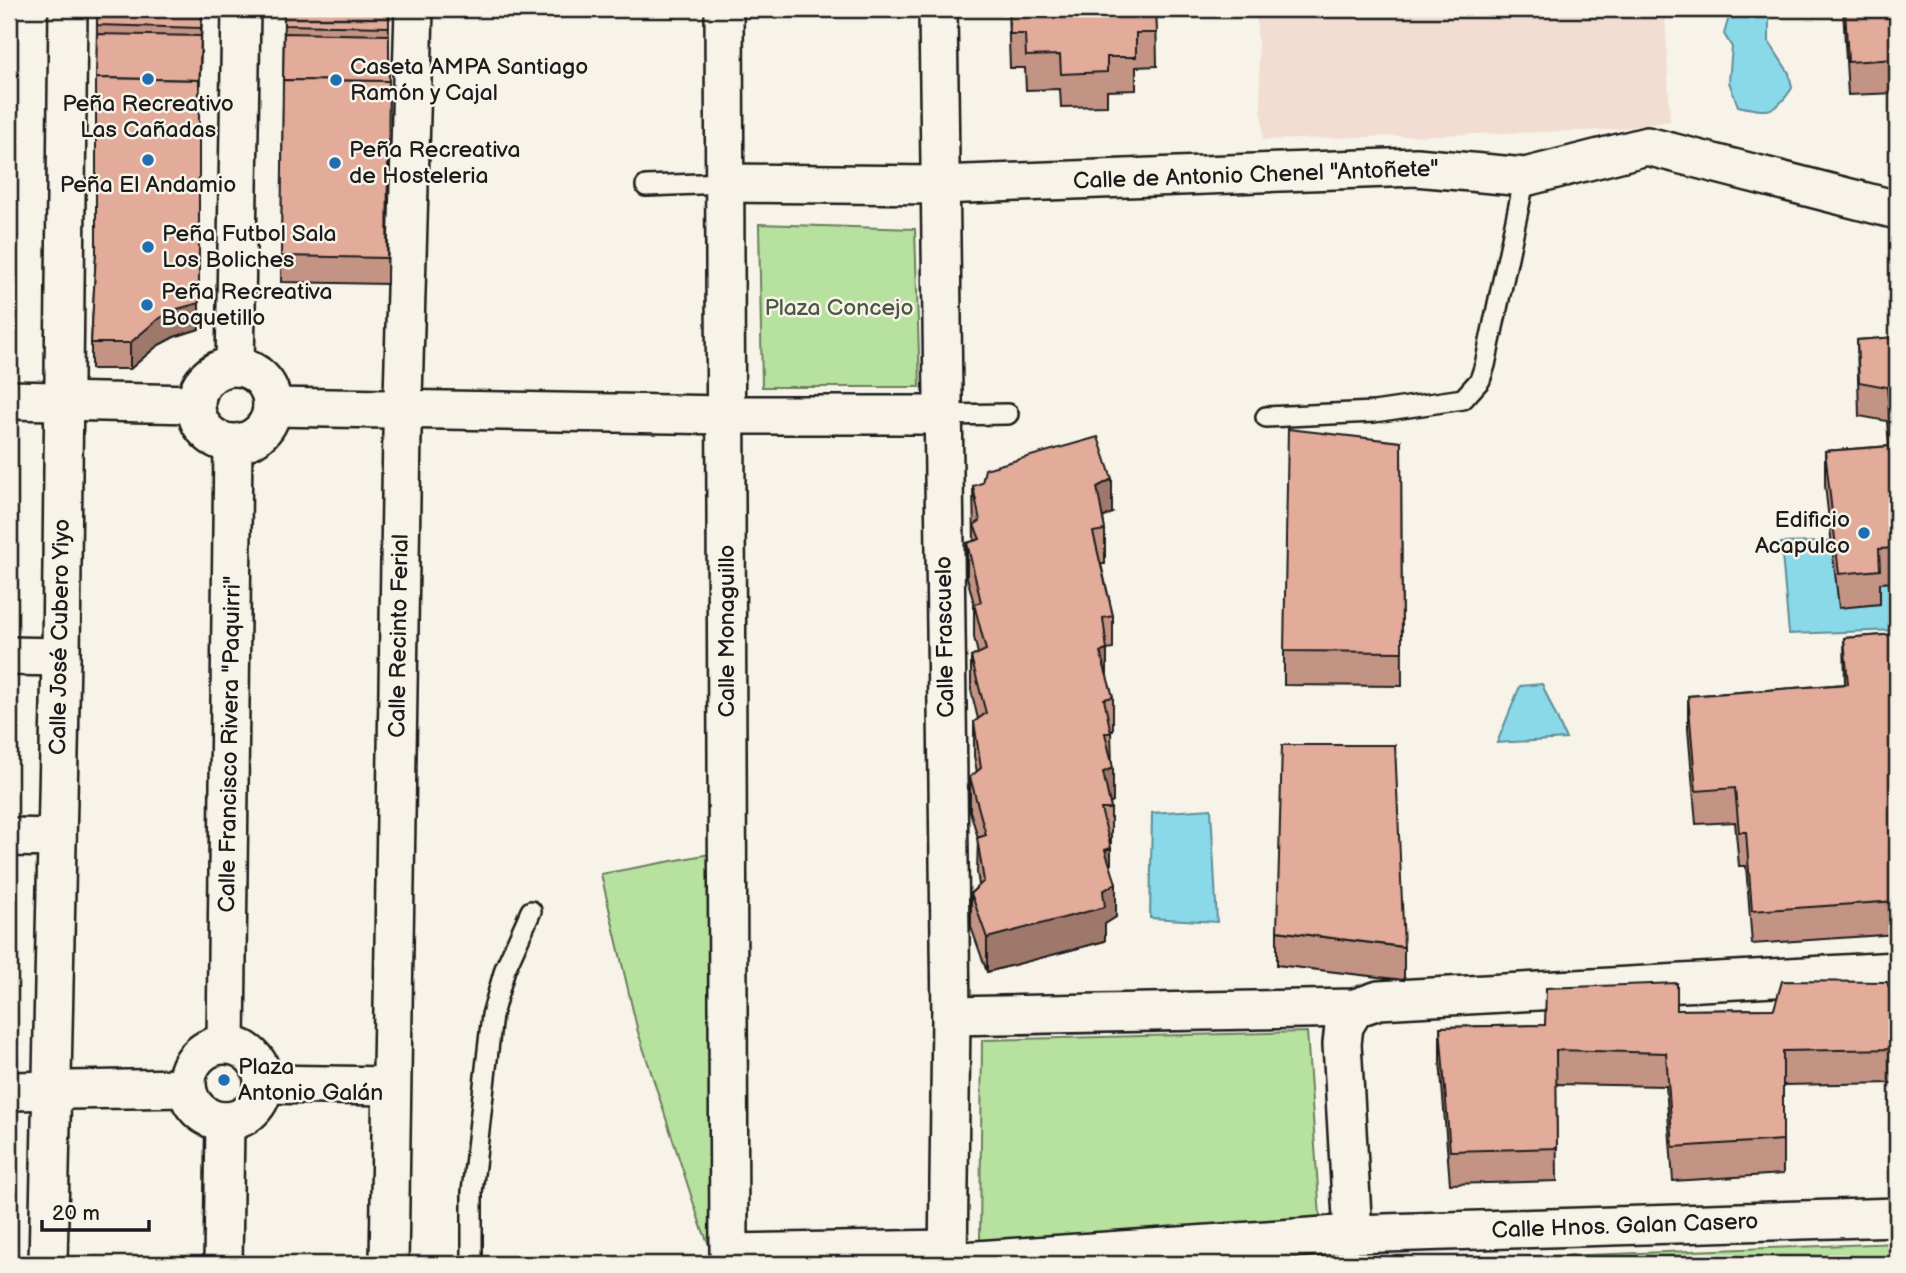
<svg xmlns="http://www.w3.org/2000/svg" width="1906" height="1273" font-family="'Balsamiq Sans',sans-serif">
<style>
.built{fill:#f1ddd1}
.green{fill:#b7e19e;stroke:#6a7e5d;stroke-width:2}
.water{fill:#8ad9e8;stroke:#5e8d96;stroke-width:2}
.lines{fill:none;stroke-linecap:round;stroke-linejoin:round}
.lane-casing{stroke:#1c1c1c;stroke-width:24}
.street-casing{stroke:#1c1c1c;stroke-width:42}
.lane{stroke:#f7f3e8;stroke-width:19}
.street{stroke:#f7f3e8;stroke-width:37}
.wall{fill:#c39384;stroke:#1c1c1c;stroke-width:2}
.shaded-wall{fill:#9f786c;stroke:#1c1c1c;stroke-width:2}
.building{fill:#e3ab9a;stroke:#1c1c1c;stroke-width:2}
.poi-dot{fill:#1f6fb2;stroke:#f7f3e8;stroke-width:2.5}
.labels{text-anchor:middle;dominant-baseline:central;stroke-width:5;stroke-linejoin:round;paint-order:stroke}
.poi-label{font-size:23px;fill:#1c1c1c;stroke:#f7f3e8;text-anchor:start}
.street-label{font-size:23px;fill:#1c1c1c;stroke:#f7f3e8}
.park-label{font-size:23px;fill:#4a5743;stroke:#f7f3e8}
</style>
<rect width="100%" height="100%" fill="#f7f3e8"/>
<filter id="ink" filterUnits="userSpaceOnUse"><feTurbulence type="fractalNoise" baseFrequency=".0143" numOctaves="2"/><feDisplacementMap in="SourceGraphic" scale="14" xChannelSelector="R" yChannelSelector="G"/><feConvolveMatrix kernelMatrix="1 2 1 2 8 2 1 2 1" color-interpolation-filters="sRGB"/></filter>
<g filter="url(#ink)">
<path class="built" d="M1256,9H1665L1670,121L1610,130L1263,140Z"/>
<g class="green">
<path d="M759,224L915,229L920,387H762Z"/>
<path d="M710,854L717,1264L701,1226L638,1032L601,874Z"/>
<path d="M1307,1032L1320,1217L980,1241L982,1040Z"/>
<path d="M1897,1243V1264H1359Z"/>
</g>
<g class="water">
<path d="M1734,9H1762L1769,16V42L1789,73L1792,88C1775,115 1767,112 1738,106L1729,82L1732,47L1724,34L1730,13Z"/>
<path d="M1897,540V630L1789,634L1781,543Z"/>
<path d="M1542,684L1566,739L1497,743L1520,686Z"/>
<path d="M1211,809L1217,922L1150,918L1152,813Z"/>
</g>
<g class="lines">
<g class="lane-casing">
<g id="lane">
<path d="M646,186L725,183"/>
<path d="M942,415L1008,414"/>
<path d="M1266,417L1374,412L1463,399L1480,380L1485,365L1525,177"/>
<path d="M472,1264V1192L492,1015L505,969L531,911"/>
</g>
</g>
<g class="street-casing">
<g id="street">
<path d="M724,9L729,1253L949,1249"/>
<path d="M938,9L951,1016L948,1264"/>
<path d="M725,183L939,185L1416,167L1525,177L1647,146L1897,210"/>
<circle cx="234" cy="405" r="38"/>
<path d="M235,367L241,9"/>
<path d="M9,400L195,404"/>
<path d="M272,407L726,415H942"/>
<path d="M9,656L61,657"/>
<path d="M9,837L57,838"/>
<path d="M951,1016L1355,1008L1379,1000L1897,971"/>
<path d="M226,1044L233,444"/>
<circle cx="225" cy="1083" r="38"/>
<path d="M263,1084L391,1086"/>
<path d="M9,1091L187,1088"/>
<path d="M1353,1234L1342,1044L1344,1026L1355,1008"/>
<path d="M948,1262L1353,1234L1897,1217"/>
<path d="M48,1264L61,657L68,9"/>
<path d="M223,1264L225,1121"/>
<path d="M389,1264L402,433L414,9"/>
</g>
</g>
<use href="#lane" class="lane"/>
<use href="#street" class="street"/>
</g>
<g class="wall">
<path d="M97,9H202L199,107V329L174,337L157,346L130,369H91V343L96,253Z"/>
<path d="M284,9H389L387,284L281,282Z"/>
<path d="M1008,9H1156L1157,66L1136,67V90L1107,91V106L1061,107L1060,89L1026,90L1025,68H1010Z"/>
<path d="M1843,9H1897V93L1848,95Z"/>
<path d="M1897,337V582L1880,583V604L1839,608L1825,485V451L1889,446L1887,421L1859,416L1857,340Z"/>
<path d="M1401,442L1402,686L1284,685V651Z"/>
<path d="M973,486L1112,513L1103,518L1105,530V564H1101L1113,616V649L1107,650V678L1113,697V731H1111L1113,802L1110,803L1111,809V843H1109L1111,867L1116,917L1105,924V941L987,972L971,927V893L979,885L977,872L978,838L970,811V777L977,772L974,756V722L978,719L971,690V657L978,654L974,637V604L967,577V543L974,541Z"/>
<path d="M1897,634V934L1752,944L1746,866H1739L1735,822L1696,824L1688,729V696L1845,684L1844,638Z"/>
<path d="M1277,931L1404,947V980L1277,965Z"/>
<path d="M1897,1008V1114L1896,1083L1783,1085V1174L1673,1181L1666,1086L1556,1084L1557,1181L1450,1184L1440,1061V1027L1545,1025L1677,1010Z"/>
</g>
<g class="shaded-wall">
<path d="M202,9L199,107V329L174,337L157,346L130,369V343L199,80Z"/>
<path d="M1112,479V513L1097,521V487Z"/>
<path d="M1107,650V684L1100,652Z"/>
<path d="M1113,768V802L1103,806V772Z"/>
<path d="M1111,848V882L1105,850Z"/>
<path d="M1116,883V917L1105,924V941L987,972V938L1103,891Z"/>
</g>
<g class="building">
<path d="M97,9H202L201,28L97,25Z"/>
<path d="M284,9H389V27L284,25Z"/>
<path d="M1009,9H1156L1157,33H1136V57H1107V72L1061,74L1060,55L1026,56L1025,34H1010Z"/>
<path d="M1845,9H1897V59L1848,62Z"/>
<path d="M284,33L389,35V81L283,80Z"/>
<path d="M97,34L201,36L199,89V80L96,78Z"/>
<path d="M96,78L199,80V303L174,310L157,320L130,343H91L96,253Z"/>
<path d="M283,80L389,81L387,258L281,256Z"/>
<path d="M1897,337V548L1879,549L1880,570L1839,574L1825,451L1892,446L1887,387L1859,382L1857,340Z"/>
<path d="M1288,429L1401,442L1402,652L1284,651Z"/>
<path d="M1098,437L1112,479L1097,487L1105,530L1093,532L1113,616L1103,618L1107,650L1100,652L1113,697L1104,699L1111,733H1105L1113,768L1103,772L1111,809H1101L1111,848L1105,850L1116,883L1103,891L1105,907L987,938L971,893L984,881L977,838L986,835L970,777L981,768L974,722L986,713L971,657L986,650L974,604L981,602L967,543L980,539L974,525L980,521L973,486L982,483L985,469Z"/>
<path d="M1897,634V901L1752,911L1746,832H1739L1735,788L1696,791L1688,696L1848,684L1844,638Z"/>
<path d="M1282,745H1395L1404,947L1277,931Z"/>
<path d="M1782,981L1887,982L1897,1008V1081L1896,1049L1783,1051V1140L1673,1147L1666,1053L1556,1050L1557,1148L1450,1151L1440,1027L1545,1025L1546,988L1677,983V1010L1774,1009Z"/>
</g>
</g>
<g class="poi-dot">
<circle cx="148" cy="79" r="7"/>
<circle cx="336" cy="80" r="7"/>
<circle cx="148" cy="160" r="7"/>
<circle cx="335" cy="163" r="7"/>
<circle cx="148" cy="247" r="7"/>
<circle cx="147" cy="305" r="7"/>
<circle cx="1864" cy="533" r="7"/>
<circle cx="224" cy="1080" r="7"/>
</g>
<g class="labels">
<g class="poi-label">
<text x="350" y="67">Caseta AMPA Santiago<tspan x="350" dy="26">Ramón y Cajal</tspan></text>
<text x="148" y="104" text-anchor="middle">Peña Recreativo<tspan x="148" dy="26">Las Cañadas</tspan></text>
<text x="349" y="150">Peña Recreativa<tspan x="349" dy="26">de Hosteleria</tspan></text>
<text x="148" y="185" text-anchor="middle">Peña El Andamio</text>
<text x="162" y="234">Peña Futbol Sala<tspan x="162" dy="26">Los Boliches</tspan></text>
<text x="161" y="292">Peña Recreativa<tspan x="161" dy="26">Boquetillo</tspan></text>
<text x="1850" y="520" text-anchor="end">Edificio<tspan x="1850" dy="26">Acapulco</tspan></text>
<text x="238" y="1067">Plaza<tspan x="238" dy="26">Antonio Galán</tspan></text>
</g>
<g class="street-label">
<text transform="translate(1256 175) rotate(-2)">Calle de Antonio Chenel "Antoñete"</text>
<text transform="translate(727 631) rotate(-90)">Calle Monaguillo</text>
<text transform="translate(399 636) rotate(-89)">Calle Recinto Ferial</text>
<text transform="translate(60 637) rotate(-89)">Calle José Cubero Yiyo</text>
<text transform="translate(945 637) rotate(-91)">Calle Frascuelo</text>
<text transform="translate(230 744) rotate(-89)">Calle Francisco Rivera "Paquirri"</text>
<text transform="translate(1625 1226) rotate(-2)">Calle Hnos. Galan Casero</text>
</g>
<g class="park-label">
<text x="839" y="308">Plaza Concejo</text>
</g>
</g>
<rect width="1906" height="1273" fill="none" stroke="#f7f3e8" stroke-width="35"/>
<rect x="18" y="18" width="1871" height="1238" fill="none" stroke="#1c1c1c" stroke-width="2.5" filter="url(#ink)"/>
<path d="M42 1220v10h107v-10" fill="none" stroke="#1c1c1c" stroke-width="3.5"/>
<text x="52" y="1220" font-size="21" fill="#1c1c1c" stroke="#f7f3e8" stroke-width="5" paint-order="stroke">20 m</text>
</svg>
